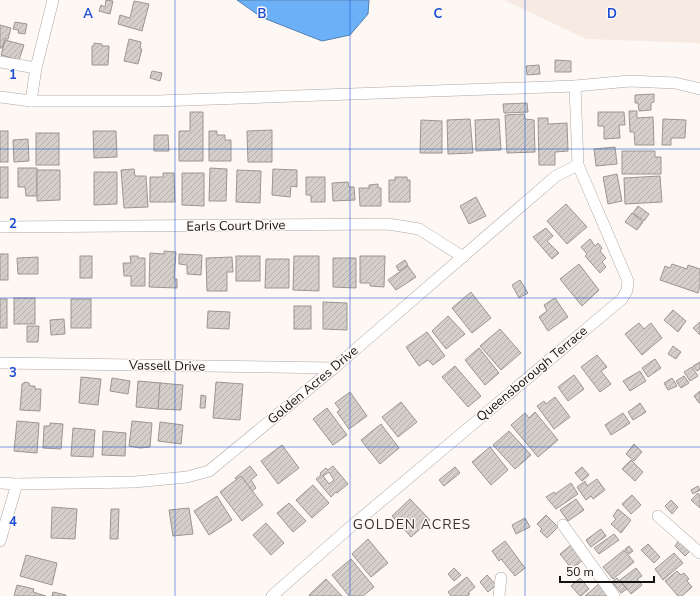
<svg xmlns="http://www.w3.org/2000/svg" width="700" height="596" font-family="'Nunito Sans',sans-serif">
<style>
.built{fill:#f7eae2}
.water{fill:#6cb1f8;stroke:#5281b3}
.building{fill:url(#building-hatch);stroke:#9c9693;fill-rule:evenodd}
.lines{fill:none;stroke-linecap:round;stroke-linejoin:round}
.street-casing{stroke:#aea8a5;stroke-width:12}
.street{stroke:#fff;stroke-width:11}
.grid{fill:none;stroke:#1d4ed8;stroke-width:1;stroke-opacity:0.55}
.labels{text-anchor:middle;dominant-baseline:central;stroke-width:3;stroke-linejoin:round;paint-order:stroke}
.street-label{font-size:13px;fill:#141211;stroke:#fef8f4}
.neighbourhood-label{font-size:14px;letter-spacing:1px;fill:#373230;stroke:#fef8f4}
.grid-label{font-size:13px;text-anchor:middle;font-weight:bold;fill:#1d4ed8;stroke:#fef8f4;stroke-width:3;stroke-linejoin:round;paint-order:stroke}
</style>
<defs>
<pattern id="building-hatch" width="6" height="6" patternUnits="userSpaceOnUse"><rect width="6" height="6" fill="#d4cfcb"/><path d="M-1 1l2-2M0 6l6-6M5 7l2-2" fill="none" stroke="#b5b1ad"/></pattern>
</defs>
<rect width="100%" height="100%" fill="#fef8f4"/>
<path class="built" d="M504,0H700V44L698,43L586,39Z"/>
<path class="water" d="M237,0H369L368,14L350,35L322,41L261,17Z"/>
<g class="building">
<path d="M106,0L113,1L110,14L99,11L101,5L105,7Z"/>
<path d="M134,1L149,4L142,31L118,24L120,15L130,18Z"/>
<path d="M15,22L27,24L25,34L18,33L19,30L13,29Z"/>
<path d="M0,25L11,28L8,39H5L2,48H0Z"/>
<path d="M129,39L141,42L140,49H142L138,64L124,61Z"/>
<path d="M5,40L24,45L19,60L1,55Z"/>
<path d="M94,43L102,44V46H109L108,65H92V46H94Z"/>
<path d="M555,60L571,61V72H555Z"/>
<path d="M539,65L540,74L527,75L526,66Z"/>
<path d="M152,71L162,73L160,81L150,78Z"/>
<path d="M654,94V102L651,103V110L639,111L638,103H635V95Z"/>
<path d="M527,103L528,112L504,113L503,104Z"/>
<path d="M629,111H637V118L653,117L654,145H635L634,132H630Z"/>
<path d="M190,112H203V161H179V131H190Z"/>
<path d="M598,112H624L625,125H619L620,138L604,139V126H598Z"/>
<path d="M524,114L525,119L534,120L535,152L507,153L505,115Z"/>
<path d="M538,118H548V124L567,123L568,151L555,152V165H539Z"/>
<path d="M470,119L473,153L448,154L447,120Z"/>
<path d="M499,119L501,150L476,151L475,120Z"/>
<path d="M663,119L686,120L685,138H671V145H662Z"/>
<path d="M421,120L442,121V153H420Z"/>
<path d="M272,130V162H248L247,131Z"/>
<rect x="0" y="131" width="8" height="31"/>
<path d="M93,131H116L117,157L94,158Z"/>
<path d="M209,131H217V135H225V140H231V161H209Z"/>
<rect x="36" y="133" width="23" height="32"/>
<path d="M154,135H168L169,151H154Z"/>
<path d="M28,139L29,161L14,162L13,140Z"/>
<path d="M615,147L617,164L596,166L594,149Z"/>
<path d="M622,151H655V157H661V174H622Z"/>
<rect x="0" y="167" width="8" height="31"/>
<path d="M18,168H37V196H26L25,187H18Z"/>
<path d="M210,168L227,169L226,201H209Z"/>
<path d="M134,169L135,176H146L148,207L124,208L121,170Z"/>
<path d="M273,169L297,170V187L291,186L290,197L272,195Z"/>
<path d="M37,170H60V200L37,201Z"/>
<path d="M237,170L261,171L260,203L236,202Z"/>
<path d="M94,172H117V204L94,205Z"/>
<path d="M163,173H174L175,202H150V177H163Z"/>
<path d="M182,173H204V206L182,205Z"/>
<path d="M617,174L622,201L608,204L603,177Z"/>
<path d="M660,176L662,202L625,204L624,178Z"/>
<path d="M306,177H325V202H311V195H306Z"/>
<path d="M395,177H407V180H410V202H389V180H395Z"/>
<path d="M348,182L349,187H354L355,200L333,201L332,183Z"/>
<path d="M378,184V188H381V206H360L359,188H369V185Z"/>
<path d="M476,197L486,216L469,224L460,206Z"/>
<path d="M566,204L587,227L567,244L547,221Z"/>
<path d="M638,206L649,214L644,221L633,213Z"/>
<path d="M632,213L643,222L637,230L625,222Z"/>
<path d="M546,228L553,236L547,241L559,253L552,259L533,237Z"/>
<path d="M590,239L595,246L598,243L602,248L600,251L606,258L602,262L606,267L600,273L585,256L587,254L581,247Z"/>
<path d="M164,251L176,252L174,279H177V288L149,287L150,253L164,254Z"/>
<rect x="0" y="254" width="8" height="26"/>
<path d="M179,254L202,255L201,275L187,274V265L179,264Z"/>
<rect x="80" y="256" width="12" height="22"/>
<path d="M130,256H138V258H145V286H131V276H124L123,263H131Z"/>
<rect x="236" y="256" width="24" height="25"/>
<path d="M294,256H319V291L293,290Z"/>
<path d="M360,256H385L384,287L370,286V283H360Z"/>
<path d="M38,257V274H18L17,258Z"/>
<path d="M232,257L233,272H227V291H207L206,258Z"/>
<path d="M333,258H356V288L333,287Z"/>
<path d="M266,259H289V288H265Z"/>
<path d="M405,260L408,265L399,271L396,266Z"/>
<path d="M579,264L599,290L582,306L560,279Z"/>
<path d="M672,264L687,269L688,265L700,269V286L698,293L660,280L665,266L670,268Z"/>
<path d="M408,266L416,277L396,290L388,280Z"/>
<path d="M520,280L528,293L519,298L512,285Z"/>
<path d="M471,292L491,318L472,333L452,308Z"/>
<rect x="14" y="298" width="21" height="26"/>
<path d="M555,298L568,317L548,331L539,317L547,311L544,305Z"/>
<rect x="0" y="299" width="7" height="29"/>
<rect x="71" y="299" width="20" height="29"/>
<path d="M323,302L347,303V330L323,329Z"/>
<rect x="294" y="306" width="17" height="23"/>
<path d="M673,310L686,321L678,332L664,320Z"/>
<path d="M208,311L230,312L229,329L207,328Z"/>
<path d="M448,316L465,334L446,349L432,331Z"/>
<path d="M64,319L65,334L51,335L50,320Z"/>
<path d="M700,322V335L693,328Z"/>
<path d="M639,323L644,329L651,323L662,338L642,355L625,334Z"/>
<path d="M27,326H39L38,342H27Z"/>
<path d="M500,329L521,353L501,370L480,346Z"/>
<path d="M427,332L445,356L433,365L428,360L419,366L406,347Z"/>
<path d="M673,346L681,352L676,359L668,354Z"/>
<path d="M479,348L499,373L485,385L465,360Z"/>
<path d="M597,355L607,367L601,371L611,384L600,392L581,367Z"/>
<path d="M655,359L661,368L648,377L642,368Z"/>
<path d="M700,362V369L697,371L693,366Z"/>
<path d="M455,366L481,396L468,407L442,377Z"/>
<path d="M692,367L698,376L690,381L684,372Z"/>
<path d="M640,371L646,381L630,391L623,381Z"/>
<path d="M574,375L584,389L568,401L558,387Z"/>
<path d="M684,376L689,383L681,388L676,381Z"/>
<path d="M81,377L101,379L98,405L79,403Z"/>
<path d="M112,378L130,381L128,394L110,391Z"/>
<path d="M672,378L677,386L668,390L664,383Z"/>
<path d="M138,381L161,383L159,409L136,407Z"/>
<path d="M25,382L29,383L30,386H35V389H41L40,411L20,410L22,384Z"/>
<path d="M216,382L243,384L240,420L213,418Z"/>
<path d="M160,383L183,385L181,410L158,409Z"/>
<path d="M700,391V403H699L694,396Z"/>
<path d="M350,392L367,416L349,429L337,412L340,410L335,403Z"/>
<path d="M201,395L206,396L205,408H200Z"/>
<path d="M555,397L570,417L554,429L537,406L544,401L546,404Z"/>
<path d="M401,402L417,422L398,437L382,417Z"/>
<path d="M640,403L646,412L633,420L628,412Z"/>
<path d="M327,408L347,435L333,445L313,419Z"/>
<path d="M535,412L558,440L538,457L511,425L525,413L529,418Z"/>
<path d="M623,413L630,423L611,435L605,425Z"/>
<path d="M17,421L39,423L37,453L14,451Z"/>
<path d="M132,421L152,423L150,447L140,448L129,446Z"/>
<path d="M160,422L183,425L181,444L158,441Z"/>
<path d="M50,423L63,424L61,449L43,448L44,426H50Z"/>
<path d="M381,424L399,448L380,464L361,440Z"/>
<path d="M73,428L95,430L93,457L71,456Z"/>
<path d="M103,431L126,433L125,456L102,455Z"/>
<path d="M509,431L531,455L515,469L493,445Z"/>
<path d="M634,444L642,452L634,461L626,454Z"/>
<path d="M282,445L299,468L278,484L261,461Z"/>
<path d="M490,447L508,470L491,485L472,462Z"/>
<path d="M631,460L643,472L635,481L622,469Z"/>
<path d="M250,466L257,475L251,480L256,488L248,494L235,478Z"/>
<path d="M333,466L348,484L337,493L336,492L331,497L316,479L321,475L320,473L326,468L328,470ZM329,472L334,480L329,484L323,476Z"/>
<path d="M455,467L460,473L444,486L439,480Z"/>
<path d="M582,467L589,475L582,481L575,473Z"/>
<path d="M241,476L263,505L242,521L220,492Z"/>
<path d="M597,479L605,490L593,499L591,496L586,500L577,487L585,481L587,486Z"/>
<path d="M571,483L578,494L556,509L546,497L554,492L555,494Z"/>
<path d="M313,485L329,503L312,518L296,500Z"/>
<path d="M698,486L700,490L693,494L691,490Z"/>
<path d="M698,493L700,496V508L691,500Z"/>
<path d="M632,495L641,505L631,514L622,504Z"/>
<path d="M217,496L232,520L209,535L194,511Z"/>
<path d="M410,499L430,520L411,537L392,516Z"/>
<path d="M576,499L584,510L568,521L560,510Z"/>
<path d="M671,500L678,507L672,514L665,506Z"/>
<path d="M289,503L306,521L293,532L277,513Z"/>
<path d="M52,507L77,509L75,539L51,538Z"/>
<path d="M189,508L193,534L173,536L169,510Z"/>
<path d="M111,509H119L118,539H110Z"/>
<path d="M618,509L631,520L621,533L611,524L616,519L613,516Z"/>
<path d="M546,515L558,527L547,538L540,531L542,529L537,524Z"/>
<path d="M525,518L530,527L516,534L512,525Z"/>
<path d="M266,523L284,543L271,555L253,535Z"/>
<path d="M601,529L606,536L591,547L586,540Z"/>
<path d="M614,534L619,540L599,554L594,548Z"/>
<path d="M368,539L388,563L371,577L352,554Z"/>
<path d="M679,540L690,551L685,556L675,546Z"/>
<path d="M505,541L525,568L515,576L501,559L499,561L492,551Z"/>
<path d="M648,544L660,557L654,563L641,550Z"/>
<path d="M571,545L583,560L572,569L560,554Z"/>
<path d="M629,546L633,551L629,554L625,549Z"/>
<path d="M624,550L634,562L613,579L603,567Z"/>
<path d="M674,553L683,563L663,580L655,569Z"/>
<path d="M26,555L57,563L52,585L20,576Z"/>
<path d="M351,559L374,587L363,596H349L332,575Z"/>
<path d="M454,568L461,575L454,581L448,574Z"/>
<path d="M636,568L642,576L637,579L642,585L631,594L620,580Z"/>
<path d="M677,571L681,575L684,573L689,579L687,581L692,587L682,596H678L665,581Z"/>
<path d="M487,575L496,585L488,592L480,582Z"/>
<path d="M467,577L475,587L468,593L470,594L467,596H451L448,592Z"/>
<path d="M580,578L589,589L581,596H580L571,586Z"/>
<path d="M617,578L627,589L621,593L612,582Z"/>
<path d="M326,579L342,596H310L309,595Z"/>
<path d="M601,582L609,593L605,596H585Z"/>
<path d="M17,585L34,589L33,592L46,596H14Z"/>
<path d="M53,592L66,595V596H52Z"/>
</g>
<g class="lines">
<g class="street-casing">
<g id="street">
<path d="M0,62L36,68"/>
<path d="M0,97L31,101H157L575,86L630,81L675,83L700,89"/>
<path d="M31,101L36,68L53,0"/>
<path d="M0,227L388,224L419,229L463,257"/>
<path d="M0,363L334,368"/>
<path d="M0,483L17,484L135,482L187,477L209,471L334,368L556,176L578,165"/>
<path d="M658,516L700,553"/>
<path d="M563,525L614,596"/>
<path d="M0,541L17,484"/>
<path d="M272,596L348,529L622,299L627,290L628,281L578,165L575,86"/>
<path d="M499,596L501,578"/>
</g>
</g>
<use href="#street" class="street"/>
</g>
<path class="grid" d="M175,0V596M350,0V596M525,0V596M0,149H700M0,298H700M0,447H700"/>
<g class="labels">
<g class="street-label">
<text transform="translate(236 226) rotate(-1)">Earls Court Drive</text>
<text transform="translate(167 366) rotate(1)">Vassell Drive</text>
<text transform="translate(532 374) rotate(-40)">Queensborough Terrace</text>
<text transform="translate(313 385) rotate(-40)">Golden Acres Drive</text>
</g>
<g class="neighbourhood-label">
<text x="412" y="524">GOLDEN ACRES</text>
</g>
</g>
<g class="grid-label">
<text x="88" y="18">A</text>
<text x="262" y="18">B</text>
<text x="438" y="18">C</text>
<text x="612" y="18">D</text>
<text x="13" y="79">1</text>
<text x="13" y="228">2</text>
<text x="13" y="377">3</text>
<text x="13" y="526">4</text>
</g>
<path d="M560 576v6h94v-6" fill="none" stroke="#141211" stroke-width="2"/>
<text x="566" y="576" font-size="12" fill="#141211" stroke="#fef8f4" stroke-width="3" paint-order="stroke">50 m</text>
</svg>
